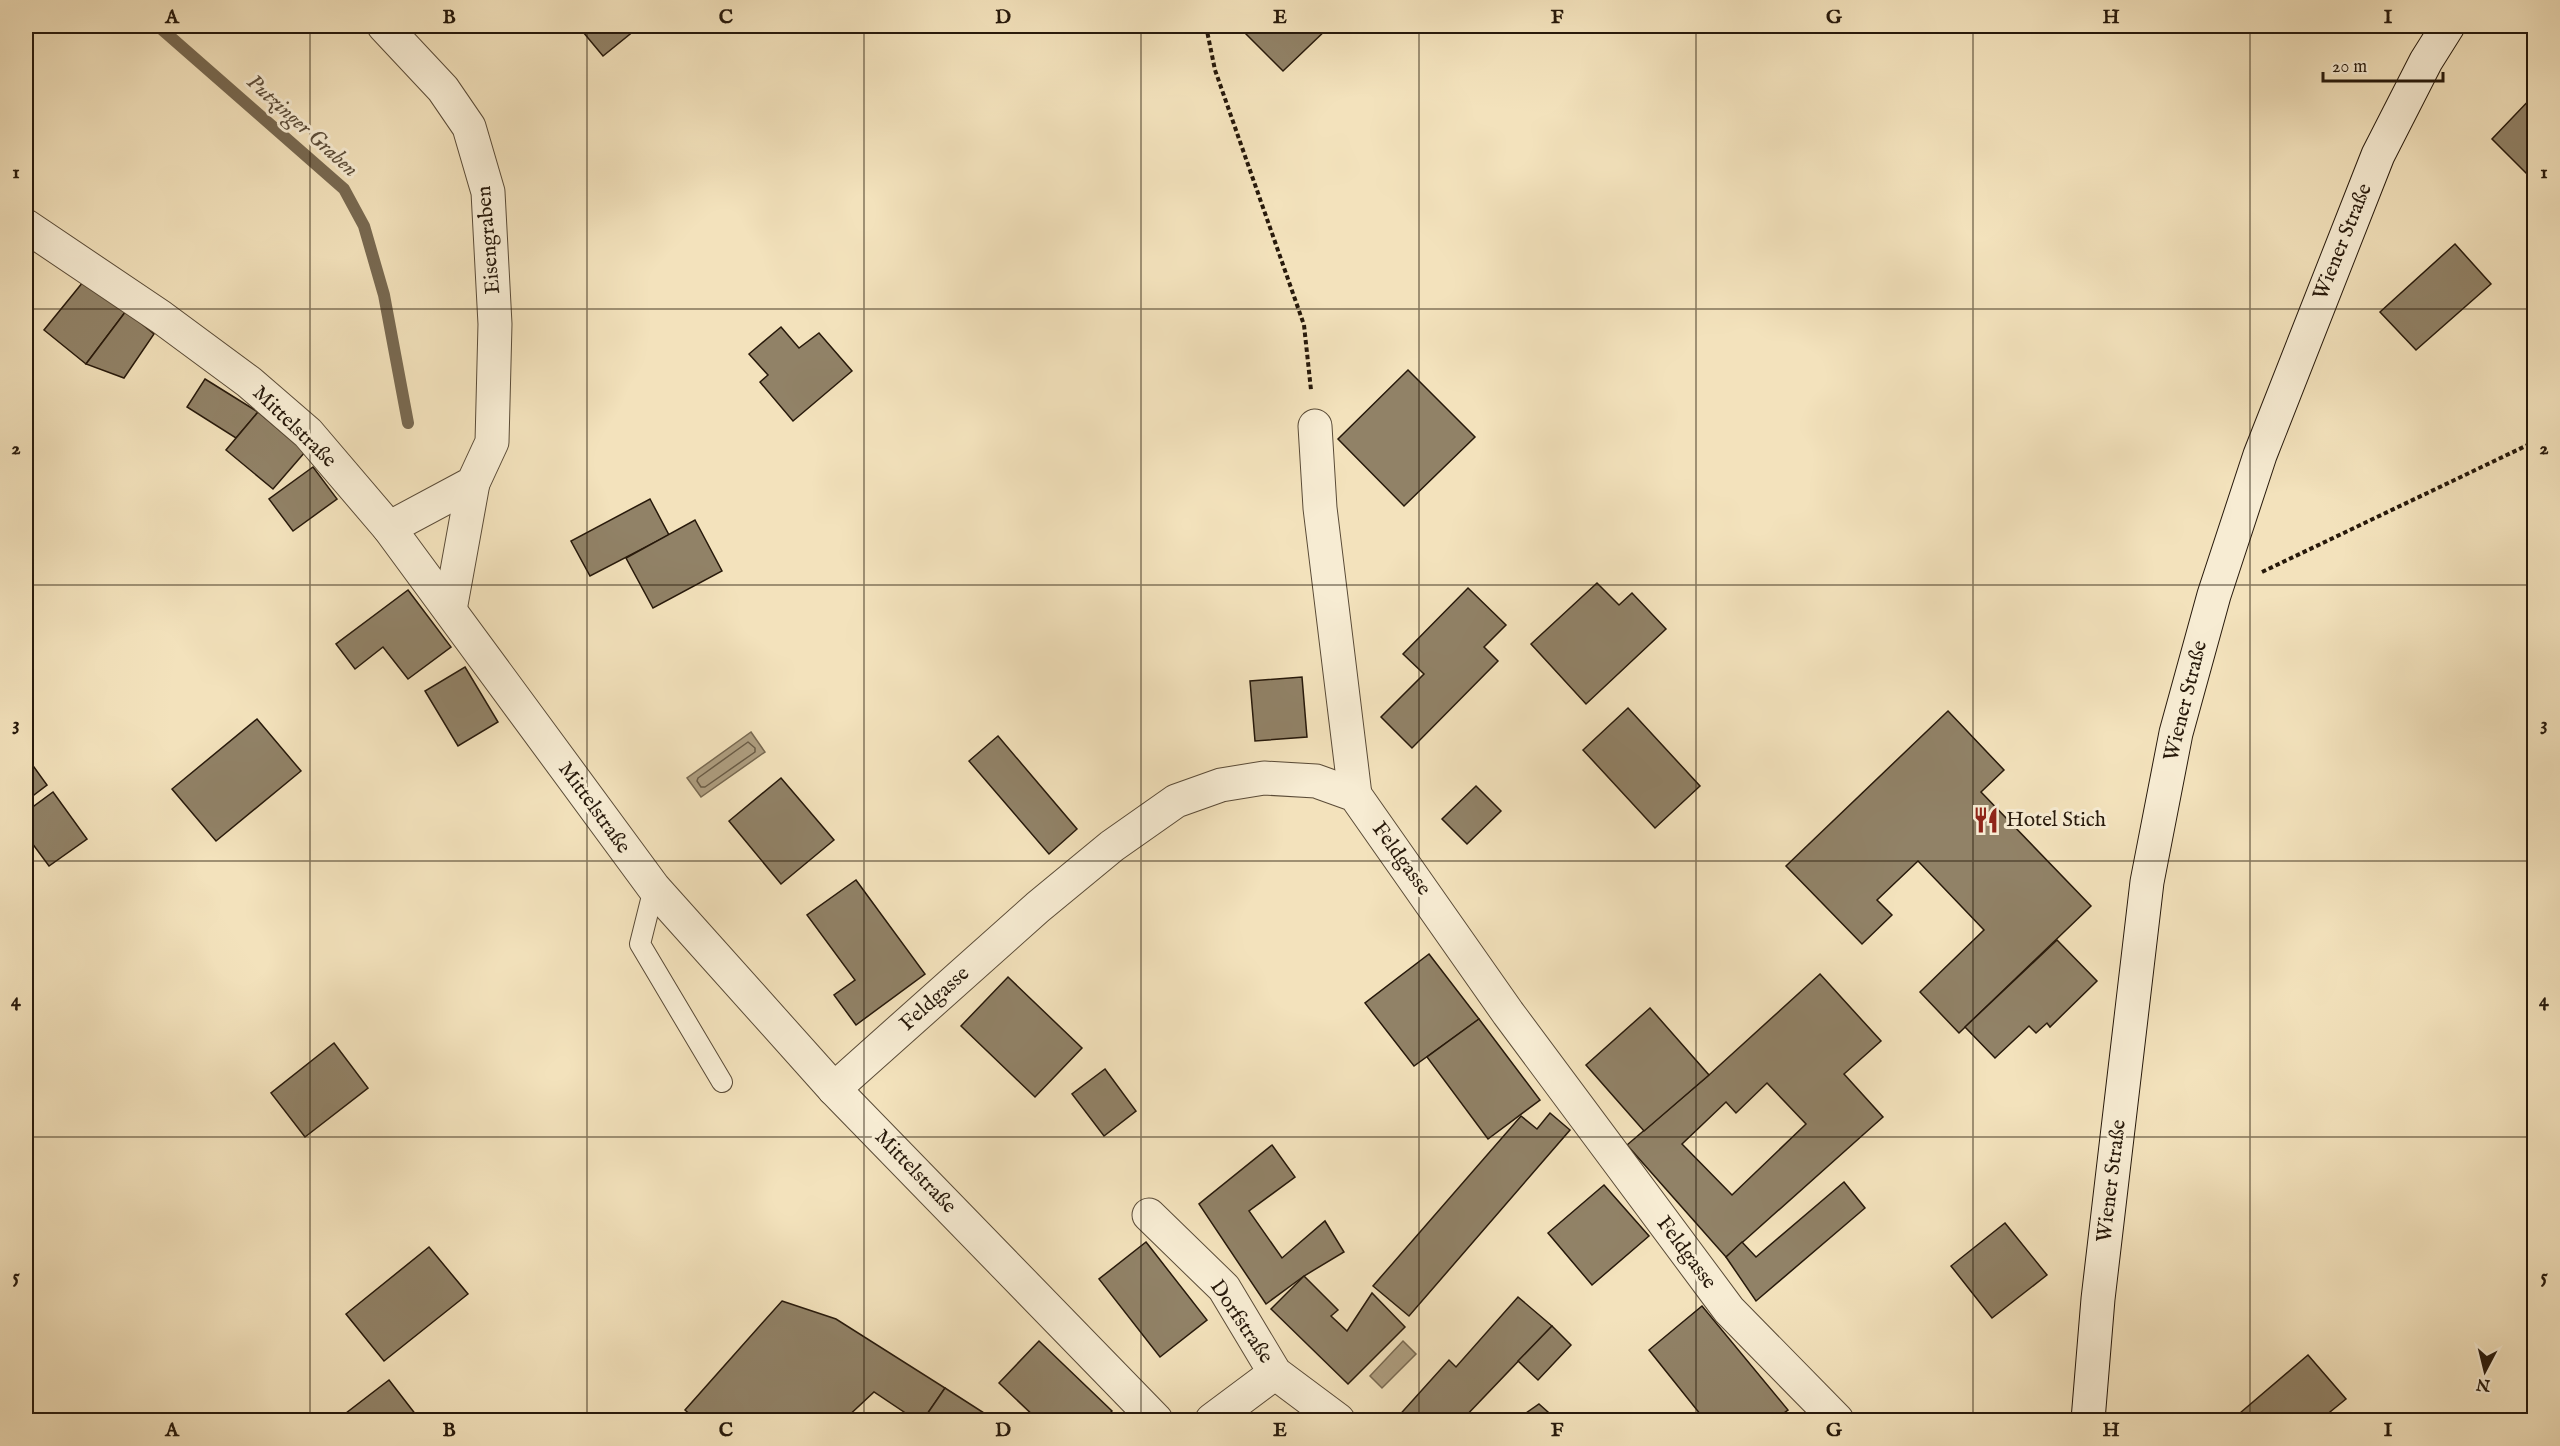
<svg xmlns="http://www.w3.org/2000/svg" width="2560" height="1446" font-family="'IM FELL English',serif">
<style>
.water{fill:#ae9e80;stroke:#786951;stroke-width:1.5}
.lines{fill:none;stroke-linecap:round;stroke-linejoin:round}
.shore{stroke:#6a5c46;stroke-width:1.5}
.stream{stroke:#786951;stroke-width:12}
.building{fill:#918267;stroke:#27190b;stroke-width:1.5;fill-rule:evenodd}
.lane-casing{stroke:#5a4b37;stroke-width:22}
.street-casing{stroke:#5a4b37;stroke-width:35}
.secondary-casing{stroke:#27190b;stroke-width:35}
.path{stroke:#27190b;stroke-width:4;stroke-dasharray:4.5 3;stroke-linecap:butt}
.lane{stroke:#f7ecd3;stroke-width:20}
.street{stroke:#f7ecd3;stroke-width:33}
.secondary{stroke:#f7ecd3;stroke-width:33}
.grid{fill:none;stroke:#27190b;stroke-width:1.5;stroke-opacity:0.55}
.labels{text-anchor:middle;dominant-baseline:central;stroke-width:6;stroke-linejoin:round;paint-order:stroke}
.street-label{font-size:21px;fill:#27190b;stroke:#f7ecd3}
.poi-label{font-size:21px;fill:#27190b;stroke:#f7ecd3;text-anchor:start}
.water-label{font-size:22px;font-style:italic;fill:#5d4e3a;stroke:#f7ecd3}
.neatline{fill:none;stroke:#27190b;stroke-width:2}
.grid-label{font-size:20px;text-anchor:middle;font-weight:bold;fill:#27190b}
</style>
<rect width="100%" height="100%" fill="#f3e2bc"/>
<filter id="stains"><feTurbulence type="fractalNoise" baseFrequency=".00333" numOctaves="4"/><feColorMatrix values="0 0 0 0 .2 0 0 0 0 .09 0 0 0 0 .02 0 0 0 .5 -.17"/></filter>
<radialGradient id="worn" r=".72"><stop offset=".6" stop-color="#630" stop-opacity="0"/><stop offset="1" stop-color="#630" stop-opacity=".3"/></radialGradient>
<g class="water">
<path d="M751,732L765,752L701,797L687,778Z"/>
<path d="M1403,1341L1416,1354L1382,1388L1370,1376Z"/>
</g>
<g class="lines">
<path class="shore" d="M748,742L755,748V752L705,787H701L697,781L698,778Z"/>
<path class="stream" d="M158,26L344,189L364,226L384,295L408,423"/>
</g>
<g class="building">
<path d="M578,26H640L603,56Z"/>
<path d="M1238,26H1330L1283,71Z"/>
<path d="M2534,95V181L2492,139Z"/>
<path d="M2455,244L2491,284L2416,350L2380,312Z"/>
<path d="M83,282L126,311L86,364L44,330Z"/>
<path d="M126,311L154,334L124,378L86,364Z"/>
<path d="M781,327L799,348L819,333L852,371L793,421L760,382L768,375L749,354Z"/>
<path d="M1408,370L1475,437L1404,506L1338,439Z"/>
<path d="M205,379L258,412L236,438L187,407Z"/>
<path d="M258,412L305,452L273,489L226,450Z"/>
<path d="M313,467L337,499L293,531L269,499Z"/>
<path d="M650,499L669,535L590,576L571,541Z"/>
<path d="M695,520L722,571L653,608L626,558Z"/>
<path d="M1597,583L1619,605L1632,593L1666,629L1586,704L1531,644Z"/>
<path d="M1468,588L1506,625L1484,647L1498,661L1412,748L1381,717L1424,674L1403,654Z"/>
<path d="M408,590L451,647L408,679L383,647L355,669L336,644Z"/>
<path d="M465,667L498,722L458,746L425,691Z"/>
<path d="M1302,677L1307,737L1255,741L1250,681Z"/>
<path d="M1628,708L1700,786L1655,828L1583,750Z"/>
<path d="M1948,711L2004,770L1981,792L2091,906L1959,1033L1920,992L1984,930L1918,861L1877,900L1892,915L1862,944L1786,866Z"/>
<path d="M257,719L301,771L216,841L172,789Z"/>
<path d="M998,736L1077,829L1049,854L969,761Z"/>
<path d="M26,756L47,785L26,801Z"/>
<path d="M781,778L834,840L781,884L729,821Z"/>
<path d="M1476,786L1501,811L1467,844L1442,819Z"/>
<path d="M53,792L87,839L49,866L26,835V812Z"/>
<path d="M856,880L925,974L856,1025L834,995L855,980L807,915Z"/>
<path d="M2057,940L2097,981L2050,1027L2047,1023L2036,1033L2029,1026L1995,1058L1965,1027Z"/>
<path d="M1429,954L1479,1019L1414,1066L1365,1003Z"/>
<path d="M1820,974L1881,1041L1844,1074L1883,1117L1726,1257L1627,1145L1709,1075ZM1767,1083L1806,1124L1732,1195L1682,1144L1726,1102L1736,1113Z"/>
<path d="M1008,977L1082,1048L1035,1097L961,1026Z"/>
<path d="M1650,1008L1709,1075L1644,1131L1586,1065Z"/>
<path d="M1479,1019L1540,1100L1488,1139L1427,1057Z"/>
<path d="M334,1043L368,1088L305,1137L271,1093Z"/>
<path d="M1105,1069L1136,1111L1104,1136L1072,1094Z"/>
<path d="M1550,1113L1570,1130L1409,1316L1373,1286L1521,1116L1537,1129Z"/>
<path d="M1272,1145L1295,1177L1249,1211L1282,1258L1325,1221L1344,1252L1304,1276L1266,1304L1199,1204Z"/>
<path d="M1844,1182L1865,1208L1756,1301L1726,1257L1742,1242L1756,1257Z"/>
<path d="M1604,1185L1649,1236L1592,1285L1548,1233Z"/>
<path d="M2005,1223L2047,1275L1992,1318L1951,1266Z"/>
<path d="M1146,1242L1207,1320L1160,1357L1099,1279Z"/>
<path d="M429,1247L468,1294L384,1361L346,1314Z"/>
<path d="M1304,1276L1338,1310L1331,1316L1347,1331L1372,1293L1405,1327L1348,1384L1271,1309Z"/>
<path d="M1518,1297L1552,1326L1462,1420H1395L1449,1360L1456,1367Z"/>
<path d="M782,1301L836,1319L945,1388L923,1420H916L874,1392L844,1420H696L685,1410Z"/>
<path d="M1702,1306L1788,1410L1774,1420H1694L1701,1415L1649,1350Z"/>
<path d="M1552,1326L1571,1345L1538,1380L1518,1361Z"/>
<path d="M1039,1341L1112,1411L1103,1420H1038L999,1383Z"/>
<path d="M2308,1355L2346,1399L2320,1420H2247L2240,1413Z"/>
<path d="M389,1380L420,1420H337Z"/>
<path d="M945,1388L995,1420H923Z"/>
<path d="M1539,1404L1557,1420H1516Z"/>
</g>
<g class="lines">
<g class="lane-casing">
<path id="lane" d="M654,888L640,944L722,1082"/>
</g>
<g class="street-casing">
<g id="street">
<path d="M384,26L443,89L469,127L488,192L495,324L492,442L473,483L389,528"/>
<path d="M26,226L161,317L249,382L308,433L389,528L654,888L834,1089L1156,1420"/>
<path d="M1315,426L1320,508L1355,795"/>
<path d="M450,610L473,483"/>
<path d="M834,1089L1038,907L1112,846L1176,801L1221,785L1264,778L1316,781L1355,795L1508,1013L1729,1310L1837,1420"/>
<path d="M1149,1215L1224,1288L1275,1373L1338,1420"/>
<path d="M1212,1420L1275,1373"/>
</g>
</g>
<g class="secondary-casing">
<path id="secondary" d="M2088,1420L2098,1299L2147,882L2176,733L2214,595L2260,455L2378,155L2426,61L2448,26"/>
</g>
<g class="path">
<path d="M1206,26L1215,70L1304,325L1311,390"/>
<path d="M2262,572L2534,442"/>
</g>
<use href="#lane" class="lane"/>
<use href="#street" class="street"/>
<use href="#secondary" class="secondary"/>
</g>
<path class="grid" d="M310,26V1420M587,26V1420M864,26V1420M1141,26V1420M1419,26V1420M1696,26V1420M1973,26V1420M2250,26V1420M26,309H2534M26,585H2534M26,861H2534M26,1137H2534"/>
<defs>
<g id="restaurant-bare" transform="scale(2.07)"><path d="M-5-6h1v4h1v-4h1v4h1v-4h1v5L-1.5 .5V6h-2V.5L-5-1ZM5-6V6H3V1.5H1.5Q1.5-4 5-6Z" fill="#8f2418" stroke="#f7ecd3" stroke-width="2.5" paint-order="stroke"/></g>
</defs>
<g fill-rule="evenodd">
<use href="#restaurant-bare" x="1986" y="820"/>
</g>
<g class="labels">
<g class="street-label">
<text transform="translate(489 240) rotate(-95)">Eisengraben</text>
<text transform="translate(2343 242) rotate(-68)">Wiener Straße</text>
<text transform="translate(294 427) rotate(44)">Mittelstraße</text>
<text transform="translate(2186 701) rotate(-76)">Wiener Straße</text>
<text transform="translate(594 808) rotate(54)">Mittelstraße</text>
<text transform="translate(1401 859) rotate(54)">Feldgasse</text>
<text transform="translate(935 999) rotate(-42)">Feldgasse</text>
<text transform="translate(915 1172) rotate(46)">Mittelstraße</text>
<text transform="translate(2112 1181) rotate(-83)">Wiener Straße</text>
<text transform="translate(1686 1253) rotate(53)">Feldgasse</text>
<text transform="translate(1241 1322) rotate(56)">Dorfstraße</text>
</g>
<g class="poi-label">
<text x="2006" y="820">Hotel Stich</text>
</g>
<g class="water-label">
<text transform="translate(302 126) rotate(42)">Putzinger Graben</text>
</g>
</g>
<rect width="2560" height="1446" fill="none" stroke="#f3e2bc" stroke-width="66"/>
<g transform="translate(2485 1371) rotate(187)" stroke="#f7ecd3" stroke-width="4.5" paint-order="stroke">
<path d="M0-4.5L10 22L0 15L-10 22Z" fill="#27190b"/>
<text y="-9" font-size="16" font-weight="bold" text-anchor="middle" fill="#27190b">N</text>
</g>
<path d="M2323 72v9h120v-9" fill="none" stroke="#27190b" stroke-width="3"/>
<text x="2332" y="72" font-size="18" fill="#27190b" stroke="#f7ecd3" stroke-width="4.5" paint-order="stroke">20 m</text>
<rect x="33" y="33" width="2494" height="1380" class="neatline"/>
<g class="grid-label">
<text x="172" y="23">A</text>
<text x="449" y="23">B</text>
<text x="726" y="23">C</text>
<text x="1003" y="23">D</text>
<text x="1280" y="23">E</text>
<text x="1557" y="23">F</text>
<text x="1834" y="23">G</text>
<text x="2111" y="23">H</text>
<text x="2388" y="23">I</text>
<text x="16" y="178">1</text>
<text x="2544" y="178">1</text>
<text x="16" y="454">2</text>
<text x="2544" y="454">2</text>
<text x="16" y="730">3</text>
<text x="2544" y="730">3</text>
<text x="16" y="1006">4</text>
<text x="2544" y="1006">4</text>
<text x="16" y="1282">5</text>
<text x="2544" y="1282">5</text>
<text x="172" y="1436">A</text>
<text x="449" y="1436">B</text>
<text x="726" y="1436">C</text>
<text x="1003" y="1436">D</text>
<text x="1280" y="1436">E</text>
<text x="1557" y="1436">F</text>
<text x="1834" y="1436">G</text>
<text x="2111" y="1436">H</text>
<text x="2388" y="1436">I</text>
</g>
<rect width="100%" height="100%" filter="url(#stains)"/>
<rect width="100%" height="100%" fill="url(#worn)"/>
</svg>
